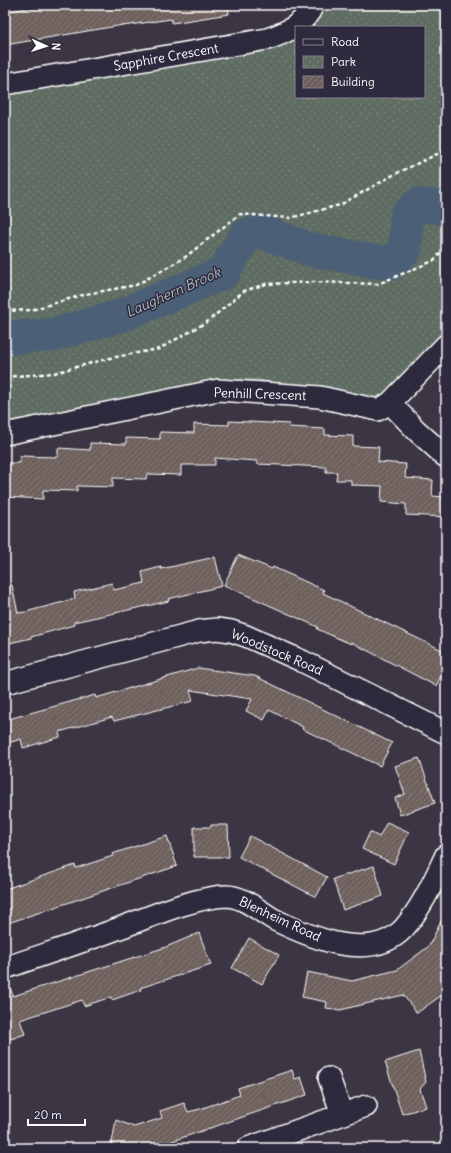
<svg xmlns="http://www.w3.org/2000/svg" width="451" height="1153" font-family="Delius,sans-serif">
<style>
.park{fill:url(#park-dots);stroke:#aeb6b0}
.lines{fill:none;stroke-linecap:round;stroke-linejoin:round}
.river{stroke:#4c6176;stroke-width:34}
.building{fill:url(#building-hatch);stroke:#fff}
.minor-casing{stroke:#fff;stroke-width:24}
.path{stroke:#fff;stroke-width:2.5;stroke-dasharray:4 3;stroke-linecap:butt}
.minor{stroke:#2f2a3d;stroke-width:21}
.labels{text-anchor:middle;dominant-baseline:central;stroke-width:3;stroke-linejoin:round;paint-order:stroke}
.street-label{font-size:13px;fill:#fff;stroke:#2f2a3d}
.water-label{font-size:14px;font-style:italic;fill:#aeb8c1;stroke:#2f2a3d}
</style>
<defs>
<pattern id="park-dots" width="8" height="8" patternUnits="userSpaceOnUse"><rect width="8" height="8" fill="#5e6c62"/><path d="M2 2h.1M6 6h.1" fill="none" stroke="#76827a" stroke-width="1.8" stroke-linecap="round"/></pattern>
<pattern id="building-hatch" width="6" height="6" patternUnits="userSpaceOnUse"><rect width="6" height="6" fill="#6e615d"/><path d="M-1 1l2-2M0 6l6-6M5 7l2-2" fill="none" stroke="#847975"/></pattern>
</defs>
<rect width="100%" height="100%" fill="#3c3543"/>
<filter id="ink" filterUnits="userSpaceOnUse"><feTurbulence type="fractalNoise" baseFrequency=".025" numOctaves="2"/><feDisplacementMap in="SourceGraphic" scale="8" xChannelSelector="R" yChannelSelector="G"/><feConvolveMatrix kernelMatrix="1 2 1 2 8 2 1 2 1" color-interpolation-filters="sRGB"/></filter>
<g filter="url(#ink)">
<path class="park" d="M325,5H446V337L381,402L259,380H215L5,426V93L285,44L296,37V97H424V27H307L315,21Z"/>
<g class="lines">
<path class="river" d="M5,338L53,335L120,316L223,273L246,235L261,231L308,249L389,264L405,250L407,215L418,205L446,208"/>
</g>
<g class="building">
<path d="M43,5H228L229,14L172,23L171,19L123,26V25L5,45V12Z"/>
<path d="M229,421L290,424L289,427L325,429V435L353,436V446L379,447L378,462L406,464L405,478L433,480L432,496L446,497V517L406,515V504L381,502L382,486L351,485V480H336L337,472H326V467L257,464V461L215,458V465H181V475L147,474L146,479L113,478V487L77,486V491L43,490V499L5,497V463H20V456L58,457V448L90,450V443L126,444V438L160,439V432L194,433V424L229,425Z"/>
<path d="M238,555L272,569L273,567L324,590L323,593L446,652V666L436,686L351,642V644L317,629L318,627L224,585Z"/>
<path d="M215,557L222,586L168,599L169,601L74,622V625L31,637V638L5,644V586L12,585L18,613L25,612L75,599L74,592L112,583L114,590L144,583L142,572L161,567V569Z"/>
<path d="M198,668L255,676L392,743L380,766L302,729L303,727L269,710L264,720L246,711L252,699L190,690L193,701L114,721L112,717L59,732L60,737L23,748L21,739L5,744V720L95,695L96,698Z"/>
<path d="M419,758L435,803L400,815L395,798L405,794L395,766Z"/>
<path d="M387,822L409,832L394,864L362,849L370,832L379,837Z"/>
<path d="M211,825H228L229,857H194V827H211Z"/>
<path d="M167,836L177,866L5,924V889L75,865L76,868L113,856L112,854Z"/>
<path d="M250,836L327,877L316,897L239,857Z"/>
<path d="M374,866L383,896L343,910L333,879Z"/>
<path d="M446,911V992L417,1013L403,995L340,1010L326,1008L327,1002L302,997L307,972L352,981L397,970L429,946Z"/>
<path d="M199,933L211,965L140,988L141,990L112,1000L111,997L84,1006L82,1000L20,1020L25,1034L11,1039L5,1024V982H8L13,996L166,947Z"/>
<path d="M249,938L279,955L262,984L232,968Z"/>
<path d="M419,1051L426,1082L420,1089L426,1107L402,1114L385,1062Z"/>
<path d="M292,1070L295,1079L301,1077L307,1095L152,1148H111L116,1120L134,1127L162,1118L160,1111L184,1103L188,1112L200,1109L240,1095L238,1088Z"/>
</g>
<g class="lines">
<g class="minor-casing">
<g id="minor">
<path d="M5,84L267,39C286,33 305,24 313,5"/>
<path d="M390,403L446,345"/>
<path d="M5,434L218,390L320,397L378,410L390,403L416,430L446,457"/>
<path d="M5,683L199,631L217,629L231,631L246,636L302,661L446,733"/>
<path d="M5,968C42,955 80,943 117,929C147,918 194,897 226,896C244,896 260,912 275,920C310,937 371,964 404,928C423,906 434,880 446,855"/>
<path d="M329,1078L342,1114"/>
<path d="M248,1148L366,1106"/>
</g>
</g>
<g class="path">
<path d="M5,311L31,310L86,294L136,285L184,258L240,214L290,218L340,205L395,174L446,150"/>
<path d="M5,377L54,373L110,358L159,349L207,322L244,291L266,284L313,282L378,284L433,261L446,247"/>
</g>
<use href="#minor" class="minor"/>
</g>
</g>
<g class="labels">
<g class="street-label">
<text transform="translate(166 57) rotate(-10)">Sapphire Crescent</text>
<text transform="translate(260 394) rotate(2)">Penhill Crescent</text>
<text transform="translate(277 652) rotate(23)">Woodstock Road</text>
<text transform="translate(280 919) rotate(25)">Blenheim Road</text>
</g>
<g class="water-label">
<text transform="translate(173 292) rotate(-24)">Laughern Brook</text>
</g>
</g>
<rect width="451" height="1153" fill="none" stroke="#2f2a3d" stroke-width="20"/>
<rect x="10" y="10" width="431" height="1133" fill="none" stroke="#fff" stroke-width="1.5" filter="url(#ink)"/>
<rect x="295" y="26" width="130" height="72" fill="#2f2a3d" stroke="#827f8b"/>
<rect x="303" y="39" width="20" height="6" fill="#2f2a3d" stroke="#827f8b"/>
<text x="331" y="46" font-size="12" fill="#ffffff">Road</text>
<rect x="303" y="56" width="20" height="12" fill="url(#park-dots)" stroke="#827f8b"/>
<text x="331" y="66" font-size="12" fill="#ffffff">Park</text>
<rect x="303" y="76" width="20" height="12" fill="url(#building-hatch)" stroke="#827f8b"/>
<text x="331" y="86" font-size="12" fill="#ffffff">Building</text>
<g transform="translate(46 46) rotate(93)" stroke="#2f2a3d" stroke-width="3" paint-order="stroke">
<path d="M0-3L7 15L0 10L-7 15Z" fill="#ffffff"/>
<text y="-6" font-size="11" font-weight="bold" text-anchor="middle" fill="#ffffff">N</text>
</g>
<path d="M28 1119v6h57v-6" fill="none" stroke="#ffffff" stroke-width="2"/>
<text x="34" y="1119" font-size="12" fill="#ffffff" stroke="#2f2a3d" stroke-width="3" paint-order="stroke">20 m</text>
</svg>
